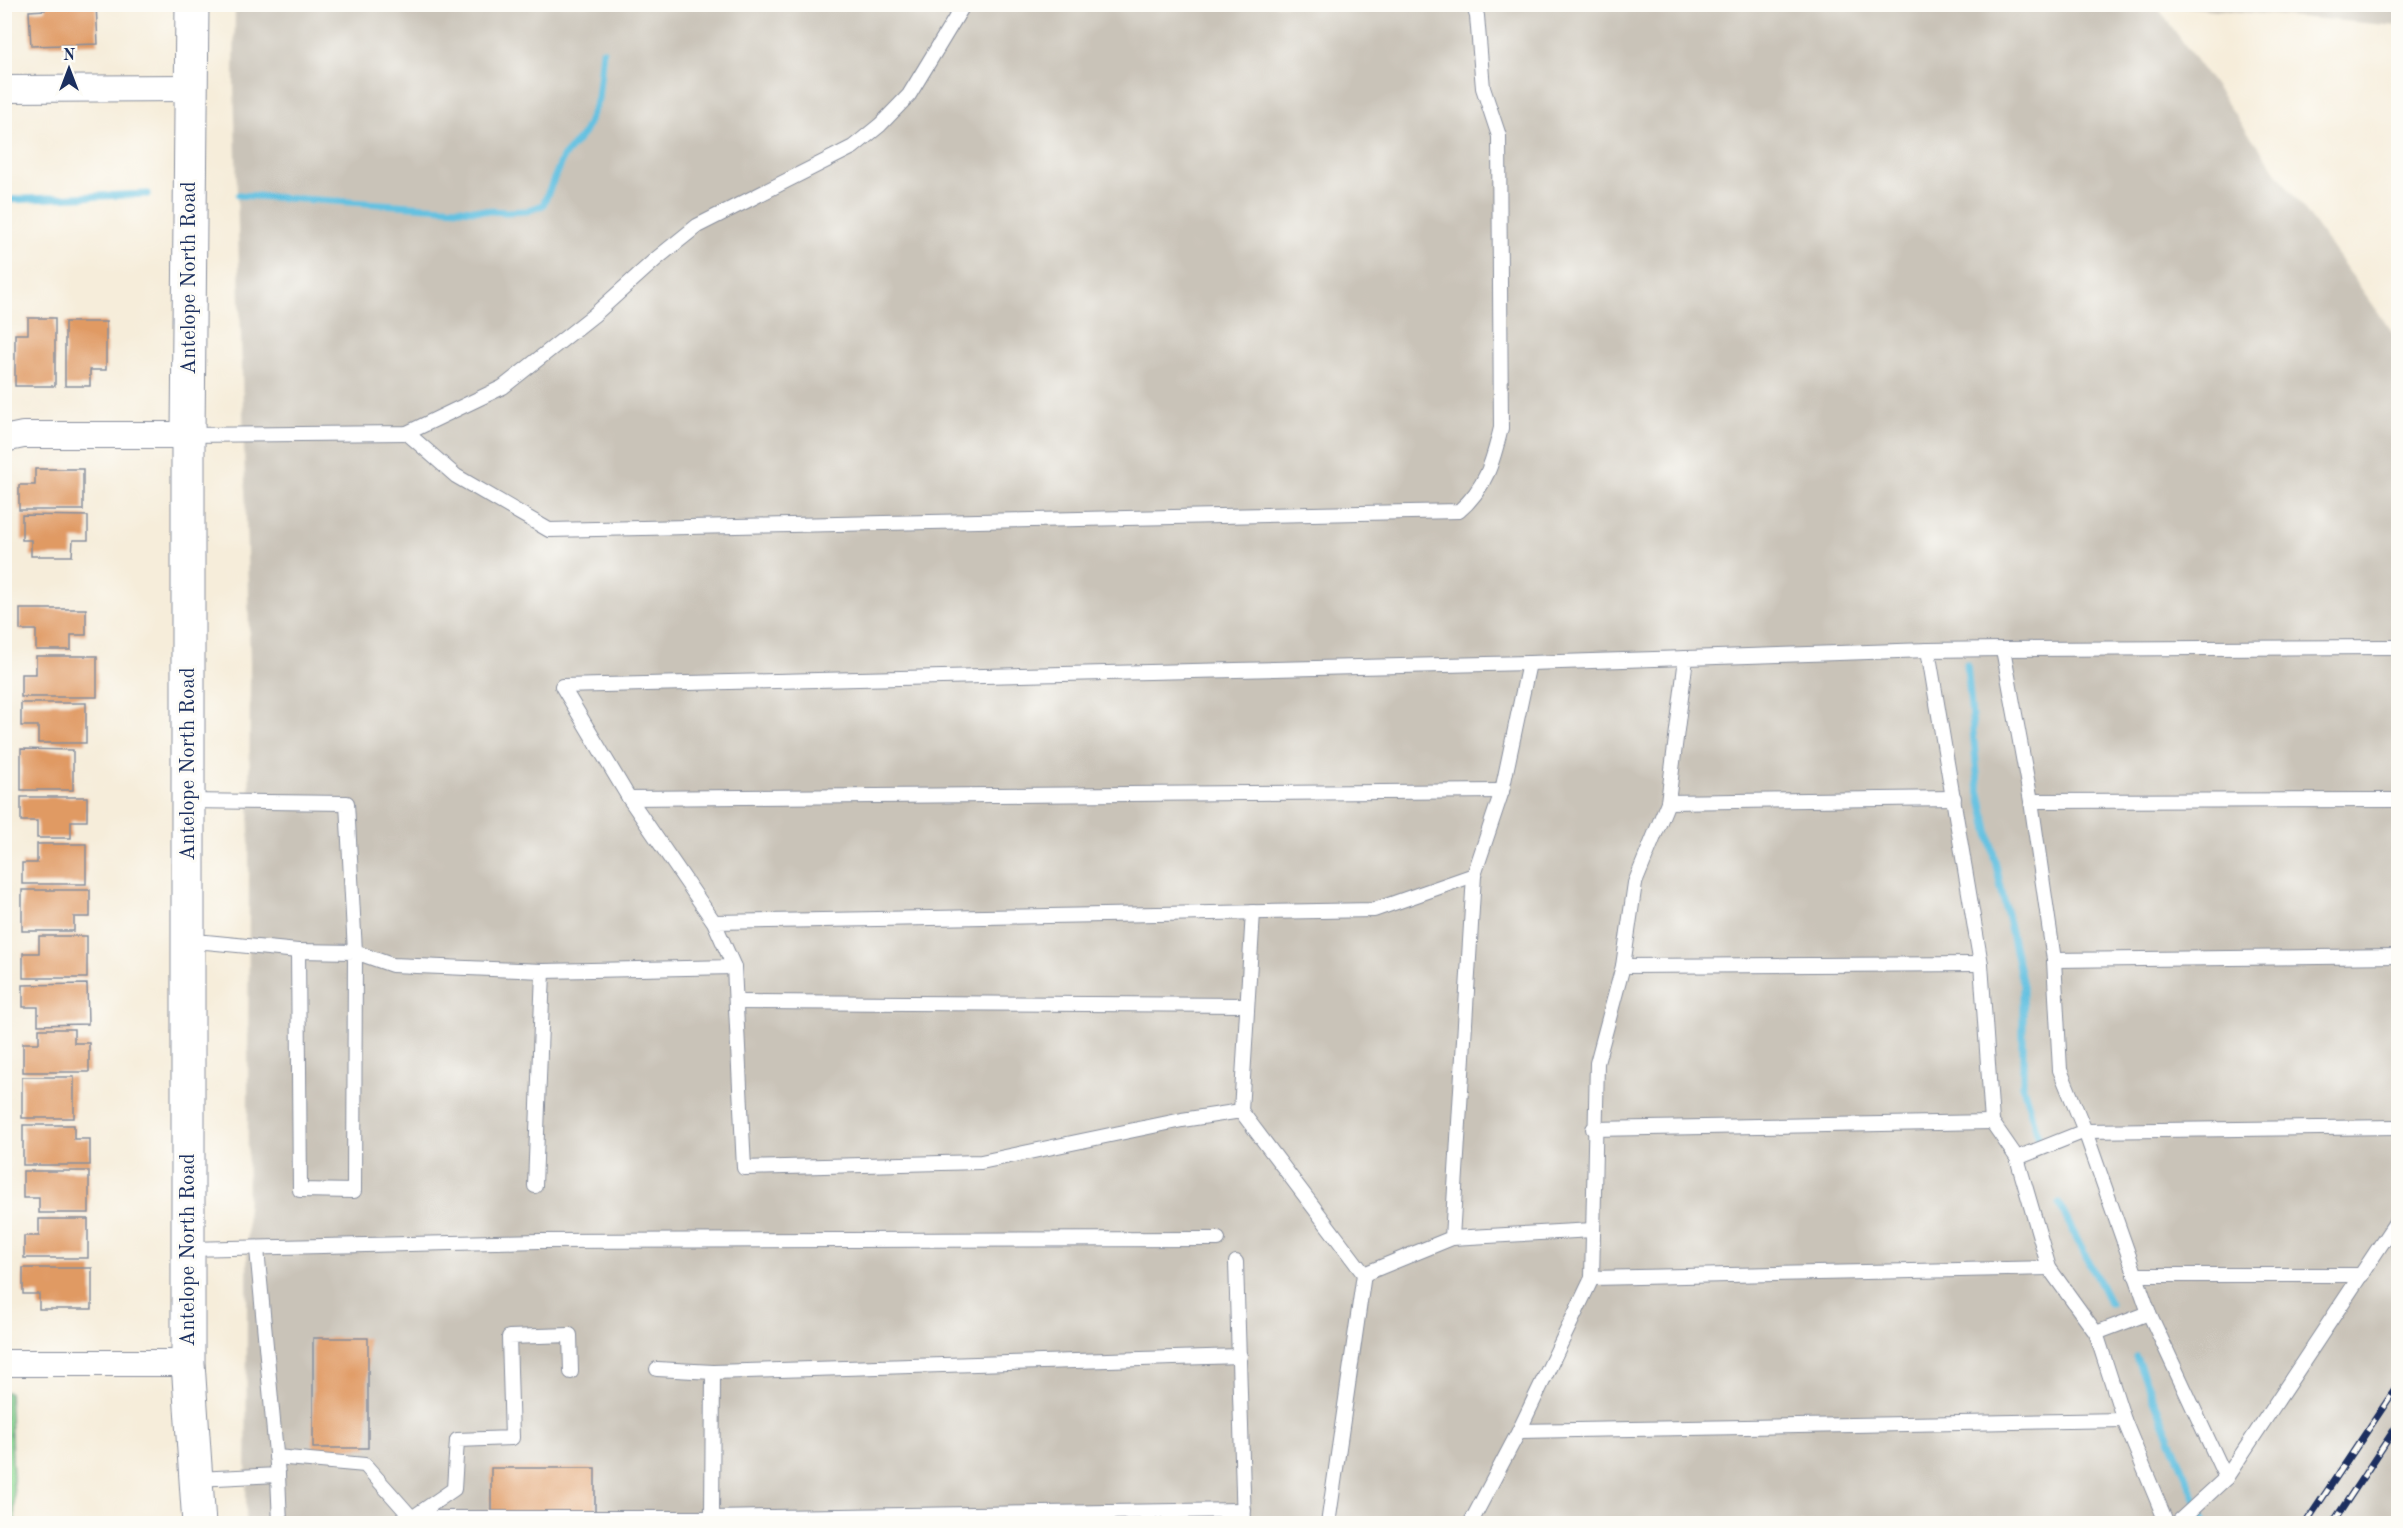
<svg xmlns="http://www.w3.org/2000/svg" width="2403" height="1528" font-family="'Old Standard TT',serif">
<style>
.industrial{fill:#c9c3b8}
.green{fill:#94de99;stroke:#58867c;stroke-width:1.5}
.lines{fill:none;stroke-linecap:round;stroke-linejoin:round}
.stream{stroke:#63c1e1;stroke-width:7}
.building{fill:#e09a64}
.service-casing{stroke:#888e9c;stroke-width:16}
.minor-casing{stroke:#888e9c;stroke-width:28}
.secondary-casing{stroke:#888e9c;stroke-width:35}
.service{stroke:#fff;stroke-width:14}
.minor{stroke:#fff;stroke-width:26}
.secondary{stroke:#fff;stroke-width:33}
.rail-casing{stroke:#1b2f5e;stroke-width:7}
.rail{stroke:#fdfcf7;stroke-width:4.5;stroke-dasharray:14;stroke-linecap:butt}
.labels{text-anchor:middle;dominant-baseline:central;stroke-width:6;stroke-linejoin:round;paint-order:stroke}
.street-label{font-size:21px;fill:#1b2f5e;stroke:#fdfcf7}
</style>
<rect width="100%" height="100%" fill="#fdfcf7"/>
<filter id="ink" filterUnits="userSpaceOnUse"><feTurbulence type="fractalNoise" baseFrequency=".0167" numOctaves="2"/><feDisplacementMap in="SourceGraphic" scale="12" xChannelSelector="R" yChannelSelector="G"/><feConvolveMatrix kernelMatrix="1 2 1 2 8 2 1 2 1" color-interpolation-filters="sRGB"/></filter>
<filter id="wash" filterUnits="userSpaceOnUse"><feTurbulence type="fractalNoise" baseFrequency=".008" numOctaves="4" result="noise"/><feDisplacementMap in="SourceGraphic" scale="24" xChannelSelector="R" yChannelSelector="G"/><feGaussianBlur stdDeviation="1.35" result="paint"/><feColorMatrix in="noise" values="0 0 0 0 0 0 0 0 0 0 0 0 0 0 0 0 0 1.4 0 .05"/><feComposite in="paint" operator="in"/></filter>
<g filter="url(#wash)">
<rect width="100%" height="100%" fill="#f6edda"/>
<g class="industrial">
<path d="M235,5H2156L2394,334H2398V1523H246L250,663L234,82Z"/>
<path d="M2161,5H2398V26Z"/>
</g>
<path class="green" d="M5,1392H9L15,1523H5Z"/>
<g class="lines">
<g class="stream">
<path d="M239,195L506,212L527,211L543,205L563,157L584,133L598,99L603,51"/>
<path d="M4,200L148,194"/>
<path d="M1967,664L1978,785L2023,986V1087L2040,1142"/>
<path d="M2059,1204L2110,1304"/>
<path d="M2136,1357L2206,1524"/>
</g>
</g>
<g id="blocks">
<g class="building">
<path d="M45,4H96L98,44L31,46L29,11L45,10Z"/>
<path d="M28,318H55V386H15V334H28Z"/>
<path d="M65,322H106V370H90V386H65Z"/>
<path d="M35,469H83V510H19V485H35Z"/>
<path d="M22,515L88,516V540H73L72,556H31V540H22Z"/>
<path d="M20,609H86V635H71V650H36V630H20Z"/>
<path d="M36,656H97V697H21V674H36Z"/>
<path d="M21,703H86V743H38V726H21Z"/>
<path d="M21,749L73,750V790H21Z"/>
<path d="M21,797H87V821H71V838H37V821H21Z"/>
<path d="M37,844H86V884H22V863H37Z"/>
<path d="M22,890H90V917H74V931H22Z"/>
<path d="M39,936H87V978H23V953H39Z"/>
<path d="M87,984L88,1024L38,1025V1007H23V985Z"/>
<path d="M39,1029H74V1043H89V1072H23V1043H39Z"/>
<rect x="22" y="1077" width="52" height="41"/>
<path d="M23,1125H74V1139H90V1165H23Z"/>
<path d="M23,1171H89V1213H39V1198H23Z"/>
<path d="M39,1219H88V1258H24V1236H39Z"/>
<path d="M23,1268H92V1309H39V1294H23Z"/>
<rect x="313" y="1338" width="55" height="110"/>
<rect x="491" y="1468" width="104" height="45"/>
</g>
</g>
</g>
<g filter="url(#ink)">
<use href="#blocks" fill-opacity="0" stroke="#888e9c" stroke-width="1.5"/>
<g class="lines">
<g class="service-casing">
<g id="service">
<path d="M407,433L456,476L549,530L1459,511C1486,488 1493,461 1501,428L1499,136L1483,88L1477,16L1473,4"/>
<path d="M188,435L407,433L503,387L594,315L656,259L697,226L853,147L880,125L909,95L964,4"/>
<path d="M1928,650L2003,649"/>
<path d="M1529,663L1686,658"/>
<path d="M629,798L1502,791"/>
<path d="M188,801L347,803L355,952L298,951L300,1190L354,1191L355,952L392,965L543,971L535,1186"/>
<path d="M2031,801L2398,800"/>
<path d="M1668,802L1954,798"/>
<path d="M188,944L206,942L298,951"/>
<path d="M2054,960L2398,956"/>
<path d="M1623,966L1981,964"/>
<path d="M734,967L744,1168L981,1162L1182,1120L1241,1111L1253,912"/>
<path d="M543,971L734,967L714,922L629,798L562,686L1529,663L1502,791L1474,875L1374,910L714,922"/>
<path d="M738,1002L1247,1005"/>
<path d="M1241,1111L1364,1274L1328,1524"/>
<path d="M1593,1129L1992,1122"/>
<path d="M2017,1158L2085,1131L2398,1127"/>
<path d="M1452,1238L1593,1230"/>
<path d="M189,1249L540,1241L1218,1239"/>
<path d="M1236,1262L1244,1524"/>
<path d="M1364,1274L1452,1238L1474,875"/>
<path d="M2135,1275H2362"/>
<path d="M1592,1278L2049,1268"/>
<path d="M2096,1333L2149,1313"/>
<path d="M657,1369L713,1372L1240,1356"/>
<path d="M1519,1431L2124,1420"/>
<path d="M276,1457L365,1465L412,1518H712L1244,1510"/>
<path d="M278,1475L280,1524"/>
<path d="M2226,1478L2149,1313L2085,1131L2060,1070L2054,960L2031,801L2003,649L2398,647"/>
<path d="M196,1479L278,1475L257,1249"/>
<path d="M412,1518L454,1489L457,1440L512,1438L509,1337L570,1335L571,1372"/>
<path d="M712,1518L713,1372"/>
<path d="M1470,1524L1519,1431L1592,1278L1597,1063L1623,966L1635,883L1668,802L1686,658L1928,650L1981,964L1992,1122L2017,1158L2049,1268L2096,1333L2124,1420L2167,1524"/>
<path d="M2176,1524L2226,1478L2398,1219"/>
</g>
</g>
<g class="minor-casing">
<g id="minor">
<path d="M4,89L190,88"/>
<path d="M4,439L23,435H188"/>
<path d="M4,1363H188"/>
</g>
</g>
<g class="secondary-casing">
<path id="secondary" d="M192,4L188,435V1363L199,1524"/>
</g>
<use href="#service" class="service"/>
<use href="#minor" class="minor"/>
<use href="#secondary" class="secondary"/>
<g class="rail-casing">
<g id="rail">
<path d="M2305,1524L2398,1385"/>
<path d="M2332,1524L2398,1424"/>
</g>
</g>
<use href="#rail" class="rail"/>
</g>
</g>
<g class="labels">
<g class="street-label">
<text transform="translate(189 278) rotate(-90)">Antelope North Road</text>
<text transform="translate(188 764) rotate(-90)">Antelope North Road</text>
<text transform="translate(188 1250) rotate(-90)">Antelope North Road</text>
</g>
</g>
<rect width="2403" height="1528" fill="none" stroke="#fdfcf7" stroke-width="24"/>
<g transform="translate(69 69)" stroke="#fdfcf7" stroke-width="4.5" paint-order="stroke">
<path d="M0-4.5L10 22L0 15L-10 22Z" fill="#1b2f5e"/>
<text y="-9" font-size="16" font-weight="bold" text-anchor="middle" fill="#1b2f5e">N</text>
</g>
</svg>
